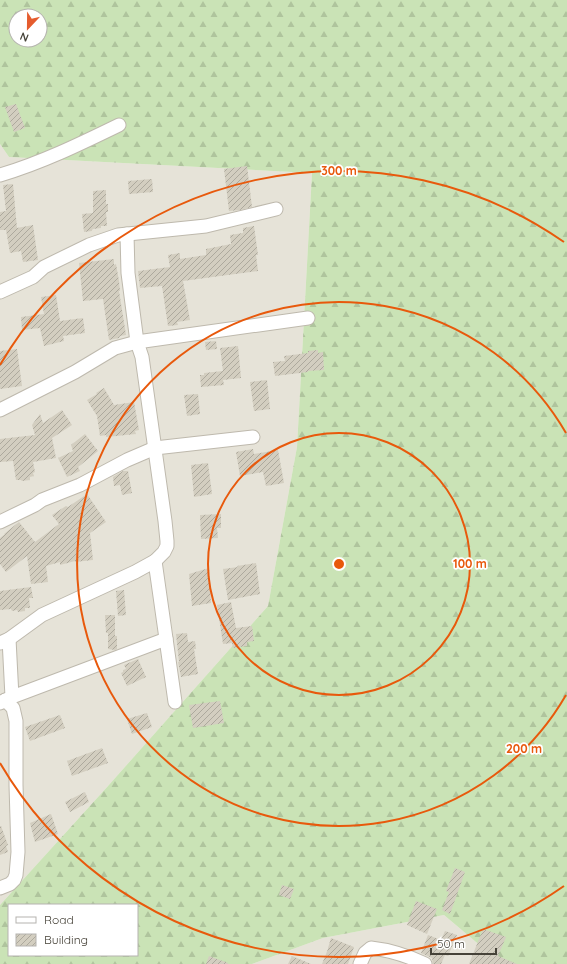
<svg xmlns="http://www.w3.org/2000/svg" width="567" height="964" font-family="Quicksand,sans-serif">
<style>
.residential{fill:#e6e3d8}
.forest{fill:url(#forest-firs);fill-rule:evenodd}
.building{fill:url(#building-hatch)}
.lines{fill:none;stroke-linecap:round;stroke-linejoin:round}
.minor-casing{stroke:#beb9ad;stroke-width:15}
.minor{stroke:#fff;stroke-width:13}
.ring{fill:none;stroke:#e8590c;stroke-width:2}
.centre{fill:#e8590c;stroke:#fff;stroke-width:2}
.ring-label{font-size:12px;text-anchor:middle;font-weight:bold;fill:#e8590c;stroke:#fff;stroke-width:3.5;stroke-linejoin:round;paint-order:stroke}
</style>
<defs>
<pattern id="forest-firs" width="22" height="20" patternUnits="userSpaceOnUse"><rect width="22" height="20" fill="#cae3b6"/><path d="M5 1l3.5 6h-7zM16 11l3.5 6h-7z" fill="#afc49d"/></pattern>
<pattern id="building-hatch" width="6" height="6" patternUnits="userSpaceOnUse"><rect width="6" height="6" fill="#d3cec0"/><path d="M-1 1l2-2M0 6l6-6M5 7l2-2" fill="none" stroke="#ada99d"/></pattern>
</defs>
<rect width="100%" height="100%" fill="#f3f1e9"/>
<g class="residential">
<path d="M0,144L9,157L312,173L297,447L268,606L108,786L0,905Z"/>
<path d="M444,915L502,964H252L323,938Z"/>
</g>
<path class="forest" d="M0,0H567V964H502L444,915L323,938L252,964H0V905L108,786L268,606L297,447L312,173L9,157L0,144ZM16,16H40V40H16ZM9,905H137V955H9Z"/>
<g class="building">
<path d="M16,104L25,128L14,132L5,107Z"/>
<path d="M247,166L252,207L240,210L229,211L224,169Z"/>
<path d="M152,179L153,192L129,194L128,181Z"/>
<path d="M13,184L17,228L33,225L38,260L23,262L21,251L10,253L6,230H0V212L6,211L3,185Z"/>
<path d="M106,190V204H108V212H106L107,226H101V228L93,229L92,230V231L84,232L82,214L93,213V191Z"/>
<path d="M254,226L258,255H256L258,271L183,281L190,320L177,322L178,325L168,326L162,286L140,288L138,271L170,267L168,255L180,253V259L206,255V249L231,244L230,235L243,233V228Z"/>
<path d="M114,259V265L116,264L119,281L120,291H119L126,335L120,336L119,338L109,340L103,299L83,301L79,263Z"/>
<path d="M56,295L60,321L83,318L85,333L63,336L64,341L44,346L40,328L22,330L21,317L44,314L41,297Z"/>
<path d="M216,341L217,349L206,350L205,342Z"/>
<path d="M238,346L241,378L223,380L224,385L201,387L200,375H204V373L223,371L220,348Z"/>
<path d="M17,349L22,386L0,389V351Z"/>
<path d="M318,350V353L323,352L324,370L308,371V372L275,376L273,362L285,361L284,356L308,353V351Z"/>
<path d="M267,380L270,409L254,411L250,382Z"/>
<path d="M104,388L114,405L134,402L139,430L135,431L136,434L106,437V435L100,436L97,416L87,400L97,394L96,393Z"/>
<path d="M198,394L200,414L187,416L184,395Z"/>
<path d="M62,410L72,425L52,438L56,458L33,462L35,472L33,473L34,476L30,477V480L22,481L21,480H16L13,461L0,462V439L35,435L32,425L40,414L43,423Z"/>
<path d="M85,434L98,451L78,467L80,471L67,477L58,458L73,451L71,445Z"/>
<path d="M253,449L254,454L278,450L284,483L266,486L263,472L240,476L236,452Z"/>
<path d="M208,463L212,494L194,497L191,465Z"/>
<path d="M123,471H128L132,493L122,495L120,485L114,486L113,477Z"/>
<path d="M87,494L106,522L90,533L93,560L75,562V561L60,565V562L46,566L48,582L31,584L27,556L6,572L0,564V538L5,534H4L19,522L35,542L59,524L52,515L66,506L68,507Z"/>
<path d="M221,514V528H217L218,538L201,539L200,515Z"/>
<path d="M256,563L260,594L228,600L223,569L238,567L237,566Z"/>
<path d="M209,568L211,603L192,606L189,574Z"/>
<path d="M31,587L33,598H29L30,608H25V611L18,612L17,610L12,611L11,609L0,610V591Z"/>
<path d="M124,590L126,615L118,616L116,591Z"/>
<path d="M231,602L236,628L252,626L254,641L247,642V646L233,648L232,643L223,644L217,605Z"/>
<path d="M105,615H115V636H117V649L115,650L108,649V633H106Z"/>
<path d="M187,633L188,642L195,641L196,649H194L198,674L181,677L178,662H179L176,634Z"/>
<path d="M138,659L146,677L127,686L121,673L123,672V670L126,669L124,665Z"/>
<path d="M220,701L224,723L193,728L189,705Z"/>
<path d="M147,713L152,727L132,734L127,719Z"/>
<path d="M60,715L65,728L30,741L25,727Z"/>
<path d="M102,748L108,763L72,776L67,761Z"/>
<path d="M85,792L89,802L70,812L65,802Z"/>
<path d="M51,814L58,834L35,842L30,823Z"/>
<path d="M0,826H1L8,845L6,846L8,852L0,855Z"/>
<path d="M455,868L465,872L450,914L442,910L449,892L446,891Z"/>
<path d="M282,885L294,889L290,899L279,895Z"/>
<path d="M416,901L437,909L427,934L407,925Z"/>
<path d="M483,929L506,937L498,956L517,964H469Z"/>
<path d="M445,931L457,935L448,956L445,955L441,964H433L432,958L421,953L428,935L441,940Z"/>
<path d="M331,938L354,947L348,964H322L328,949V948Z"/>
<path d="M209,956L228,963V964H206Z"/>
<path d="M292,956L311,964H288Z"/>
</g>
<g class="lines">
<g class="minor-casing">
<g id="minor">
<path d="M0,175C41,163 80,144 119,125"/>
<path d="M0,292L33,277L44,267L89,245L118,235L206,226L276,209"/>
<path d="M0,410L75,372L115,348L137,342L308,318"/>
<path d="M0,522L35,505L42,500L80,485L127,460L155,448L253,437"/>
<path d="M155,561L175,702"/>
<path d="M9,639L12,697"/>
<path d="M0,643L9,639L42,615L135,572L155,561L164,552L167,546V541L165,521L142,357L137,342L128,273L127,234"/>
<path d="M0,703L12,697L166,639"/>
<path d="M0,888L10,884L14,880L16,875L18,852L16,785V721L13,708L5,700"/>
<path d="M360,964L365,953L371,948C390,950 408,956 425,964"/>
</g>
</g>
<use href="#minor" class="minor"/>
</g>
<g class="ring">
<circle cx="339" cy="564" r="131"/>
<path d="M566 695A262 262 0 1 1 566 433"/>
<path d="M564 886A393 393 0 0 1 0 763M0 365A393 393 0 0 1 564 242"/>
</g>
<circle cx="339" cy="564" r="6" class="centre"/>
<g class="ring-label">
<text x="339" y="175">300 m</text>
<text x="470" y="568">100 m</text>
<text x="524" y="753">200 m</text>
</g>
<rect x="8" y="904" width="130" height="52" fill="#ffffff" stroke="#b5b3af"/>
<rect x="16" y="917" width="20" height="6" fill="#ffffff" stroke="#b5b3af"/>
<text x="44" y="924" font-size="12" fill="#464238">Road</text>
<rect x="16" y="934" width="20" height="12" fill="url(#building-hatch)" stroke="#b5b3af"/>
<text x="44" y="944" font-size="12" fill="#464238">Building</text>
<g transform="translate(28 28) rotate(202)"><circle r="19" fill="#ffffff" stroke="#b5b3af"/>
<path d="M0-3L7 15L0 10L-7 15Z" fill="#e55c2e"/>
<text y="-6" font-size="11" font-weight="bold" text-anchor="middle" fill="#464238">N</text>
</g>
<path d="M431 948v6h65v-6" fill="none" stroke="#464238" stroke-width="2"/>
<text x="437" y="948" font-size="12" fill="#464238" stroke="#ffffff" stroke-width="3" paint-order="stroke">50 m</text>
</svg>
